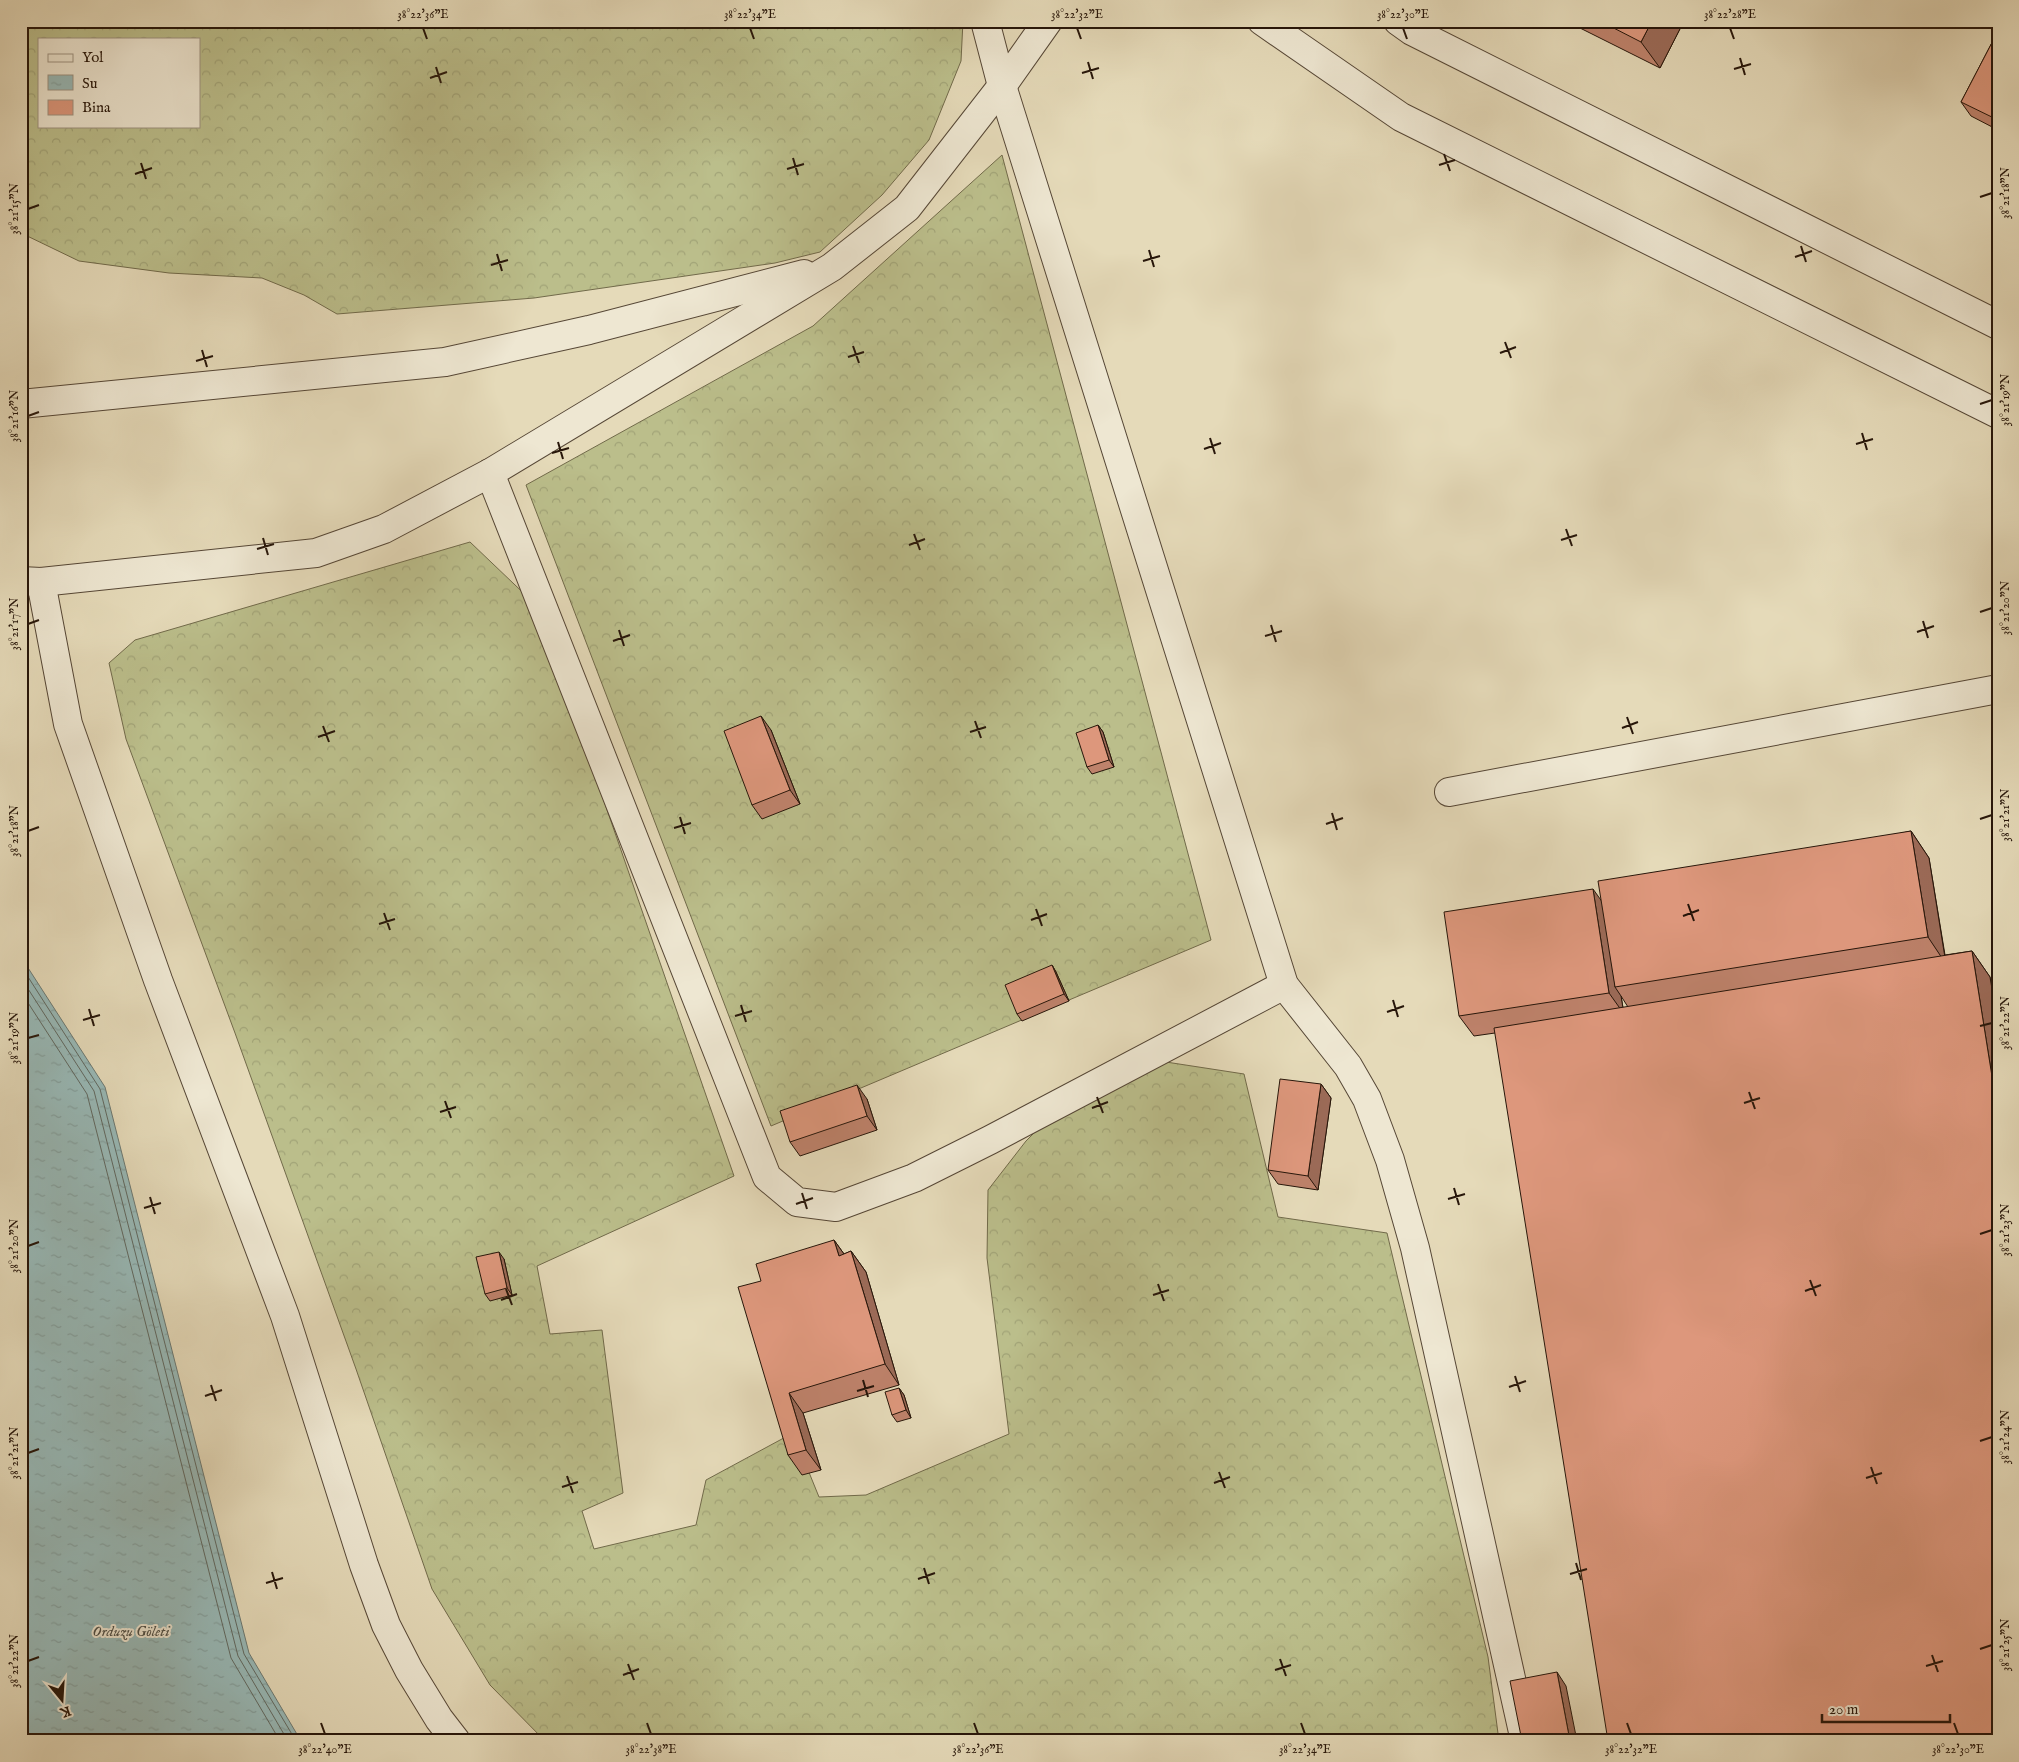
<svg xmlns="http://www.w3.org/2000/svg" width="2019" height="1762" font-family="'IM FELL English',serif">
<style>
.forest{fill:url(#forest-crowns);stroke:#716a4a;fill-rule:evenodd}
.water{fill:url(#water-ripples);stroke:#6b7872}
.lines{fill:none;stroke-linecap:round;stroke-linejoin:round}
.shore{stroke:#606860;stroke-width:1}
.minor-casing{stroke:#564736;stroke-width:30}
.minor{stroke:#eee7d2;stroke-width:28}
.wall{fill:#be826b;stroke:#27160a;fill-rule:evenodd}
.shaded-wall{fill:#9b6a57;stroke:#27160a}
.building{fill:#dd977c;stroke:#27160a}
.ticks{fill:none;stroke:#27160a;stroke-width:2}
.labels{text-anchor:middle;dominant-baseline:central;stroke-width:4;stroke-linejoin:round;paint-order:stroke}
.water-label{font-size:15px;font-style:italic;fill:#4f4f47;stroke:#eee7d2}
.neatline{fill:none;stroke:#27160a;stroke-width:2}
.ticks-label{font-size:12px;text-anchor:middle;fill:#27160a}
</style>
<defs>
<pattern id="forest-crowns" width="20" height="18" patternUnits="userSpaceOnUse" patternTransform="scale(1.25)"><rect width="20" height="18" fill="#bbbe8b"/><path d="M2 6a3 3 0 1 1 6 0M12 15a3 3 0 1 1 6 0" fill="none" stroke="#a1a377"/></pattern>
<pattern id="water-ripples" width="26" height="14" patternUnits="userSpaceOnUse" patternTransform="scale(1.25)"><rect width="26" height="14" fill="#98b9b7"/><path d="M2 4q2-2 4 0t4 0M15 11q2-2 4 0t4 0" fill="none" stroke="#839e9c"/></pattern>
</defs>
<rect width="100%" height="100%" fill="#e5dab9"/>
<filter id="stains"><feTurbulence type="fractalNoise" baseFrequency=".004" numOctaves="4"/><feColorMatrix values="0 0 0 0 .2 0 0 0 0 .09 0 0 0 0 .02 0 0 0 .5 -.17"/></filter>
<radialGradient id="worn" r=".72"><stop offset=".6" stop-color="#630" stop-opacity="0"/><stop offset="1" stop-color="#630" stop-opacity=".3"/></radialGradient>
<g class="forest">
<path d="M21,21H963L961,61L929,140L882,195L820,252L775,263L534,298L337,314L304,295L262,278L169,273L79,261L21,233ZM39,39H199V126H39Z"/>
<path d="M1002,155L1211,940L771,1126L526,485L813,326Z"/>
<path d="M470,542L536,605L734,1176L537,1266L550,1334L602,1330L623,1493L582,1511L594,1549L696,1525L706,1480L793,1433L819,1497L866,1495L1009,1434L987,1258L988,1190L1026,1141L1071,1096L1153,1060L1244,1074L1278,1217L1387,1233L1488,1657L1499,1741H545L490,1685L432,1589L356,1369L235,1033L126,739L109,663L135,640Z"/>
</g>
<path class="water" d="M21,957L105,1087L249,1653L301,1741H21Z"/>
<g class="lines">
<g class="shore">
<path d="M21,966L100,1089L244,1654L296,1741"/>
<path d="M21,978L94,1091L238,1656L288,1741"/>
<path d="M21,992L87,1094L231,1658L280,1741"/>
</g>
<g class="minor-casing">
<g id="minor">
<path d="M985,21L1002,86L1284,985L1348,1066L1367,1099L1390,1160L1415,1248L1525,1741"/>
<path d="M1262,21L1401,117L1998,414"/>
<path d="M1398,21L1412,31L1998,325"/>
<path d="M21,404L445,362L589,330L804,274"/>
<path d="M490,473L767,1177L797,1202L836,1207L914,1178L990,1140L1284,985"/>
<path d="M21,581L41,582L316,553L384,529L490,473L832,267L907,208L1002,86L1048,21"/>
<path d="M41,582L68,724L158,980L285,1316L364,1565L386,1625L409,1670L439,1719L456,1741"/>
<path d="M1449,792L1998,689"/>
</g>
</g>
<use href="#minor" class="minor"/>
</g>
<g class="wall">
<path d="M1566,21H1684L1660,68Z"/>
<path d="M1998,31V130L1971,116L1961,102Z"/>
<path d="M1098,725L1103,732L1114,767L1092,774L1087,767Z"/>
<path d="M771,730L800,804L762,819L752,805Z"/>
<path d="M1911,831L1929,858L1945,955L1972,951L1990,977L1998,1025V1741L1495,1033L1474,1036L1459,1016L1601,900ZM1621,996L1628,1007L1623,1008Z"/>
<path d="M1052,965L1056,972L1069,1001L1022,1021L1017,1014Z"/>
<path d="M1321,1084L1331,1098L1318,1190L1278,1184L1268,1170Z"/>
<path d="M867,1099L877,1130L800,1156L790,1142Z"/>
<path d="M834,1240L844,1254L851,1251L866,1272L899,1385L803,1413L821,1470L802,1475L788,1455L761,1281Z"/>
<path d="M504,1259L512,1295L490,1301L485,1294Z"/>
<path d="M899,1388L904,1395L911,1418L897,1422L892,1415Z"/>
</g>
<g class="shaded-wall">
<path d="M1652,21H1684L1660,68L1641,42Z"/>
<path d="M761,716L771,730L800,804L790,790Z"/>
<path d="M1098,725L1103,732L1114,767L1109,760Z"/>
<path d="M1911,831L1929,858L1946,964L1928,937Z"/>
<path d="M1593,889L1608,910L1615,987L1621,996L1624,1014L1609,993Z"/>
<path d="M1972,951L1990,977L1998,1025V1114Z"/>
<path d="M1052,965L1056,972L1069,1001L1064,994Z"/>
<path d="M1321,1084L1331,1098L1318,1190L1308,1176Z"/>
<path d="M857,1085L867,1099L877,1130L867,1116Z"/>
<path d="M834,1240L849,1261L839,1256Z"/>
<path d="M851,1251L866,1272L899,1385L885,1364Z"/>
<path d="M499,1252L504,1259L512,1295L507,1288Z"/>
<path d="M899,1388L904,1395L911,1418L906,1410Z"/>
<path d="M789,1393L803,1413L821,1470L806,1450Z"/>
<path d="M1557,1672L1566,1686L1577,1741H1570Z"/>
</g>
<g class="building">
<path d="M1600,21H1652L1641,42Z"/>
<path d="M1998,31V120L1961,102Z"/>
<path d="M761,716L790,790L752,805L724,731Z"/>
<path d="M1098,725L1109,760L1087,767L1076,733Z"/>
<path d="M1911,831L1928,937L1615,987L1598,881Z"/>
<path d="M1593,889L1609,993L1459,1016L1444,912Z"/>
<path d="M1972,951L1998,1114V1741H1608L1494,1028Z"/>
<path d="M1052,965L1064,994L1017,1014L1005,985Z"/>
<path d="M1280,1079L1321,1084L1308,1176L1268,1170Z"/>
<path d="M857,1085L867,1116L790,1142L780,1111Z"/>
<path d="M834,1240L839,1256L851,1251L885,1364L789,1393L806,1450L788,1455L738,1287L761,1281L756,1264Z"/>
<path d="M499,1252L507,1288L485,1294L476,1257Z"/>
<path d="M899,1388L906,1410L892,1415L885,1392Z"/>
<path d="M1557,1672L1570,1741H1522L1510,1681Z"/>
</g>
<path class="ticks" d="M423,28L427,39M750,28L754,39M1077,28L1081,39M1403,28L1407,39M1730,28L1734,39M1740,58L1745,75M1088,62L1093,79M436,67L441,83M1734,69L1751,64M1082,73L1099,68M430,78L447,72M1444,154L1450,171M793,158L798,175M141,163L146,179M1439,165L1455,160M787,169L804,164M135,174L152,168M1980,197L1992,193M28,209L39,205M1801,246L1806,262M1149,250L1154,267M497,254L502,271M1795,257L1812,251M1143,261L1160,256M491,265L508,260M1505,342L1511,358M853,346L859,363M202,350L207,367M1500,353L1516,347M848,357L864,352M196,361L213,356M1980,404L1992,400M28,416L39,412M1862,433L1867,450M1210,438L1215,454M558,442L563,459M1856,444L1873,439M1204,449L1221,443M552,453L569,448M1566,529L1572,546M914,534L920,550M263,538L268,555M1561,540L1577,535M909,545L925,539M257,549L274,544M1980,612L1992,608M1923,621L1928,638M28,624L39,620M1271,625L1276,642M619,630L624,646M1917,632L1934,626M1265,636L1282,631M613,641L630,635M1627,717L1633,734M975,721L981,738M323,726L329,742M1622,728L1638,722M970,732L986,727M318,737L335,731M1332,813L1337,830M680,817L685,834M1980,819L1992,815M1326,824L1343,818M674,828L691,823M28,831L39,827M1688,904L1694,921M1036,909L1042,926M384,913L390,930M1683,916L1699,910M1031,920L1047,914M379,924L395,919M1393,1000L1398,1017M741,1005L746,1022M89,1009L94,1026M1387,1012L1404,1006M735,1016L752,1011M83,1020L100,1015M1980,1026L1992,1023M28,1038L39,1035M1749,1092L1755,1109M1097,1097L1103,1113M445,1101L451,1118M1744,1103L1760,1098M1092,1108L1108,1102M440,1112L456,1107M1454,1188L1459,1205M802,1193L807,1209M150,1197L155,1214M1448,1199L1465,1194M796,1204L813,1198M144,1208L161,1203M1980,1234L1992,1230M28,1246L39,1242M1810,1280L1816,1296M1158,1284L1164,1301M506,1289L512,1305M1805,1291L1821,1285M1153,1295L1169,1290M501,1300L517,1294M1515,1376L1520,1392M863,1380L868,1397M211,1385L216,1401M1509,1387L1526,1381M857,1391L874,1386M205,1396L222,1390M1980,1441L1992,1437M28,1453L39,1449M1871,1467L1877,1484M1219,1472L1225,1488M567,1476L573,1493M1866,1478L1882,1473M1214,1483L1230,1477M562,1487L578,1482M1576,1563L1581,1580M924,1568L929,1584M272,1572L277,1589M1570,1574L1587,1569M918,1579L935,1573M266,1583L283,1578M1980,1649L1992,1645M1932,1655L1938,1672M1280,1659L1286,1676M28,1661L39,1657M628,1664L634,1680M1926,1666L1943,1661M1275,1670L1291,1665M623,1675L639,1669M321,1723L325,1734M647,1723L651,1734M974,1723L978,1734M1301,1723L1305,1734M1627,1723L1631,1734M1954,1723L1958,1734"/>
<g class="labels">
<g class="water-label">
<text x="131" y="1631">Orduzu Göleti</text>
</g>
</g>
<rect width="2019" height="1762" fill="none" stroke="#e5dab9" stroke-width="55"/>
<rect x="38" y="38" width="162" height="90" fill="#eee7d2" stroke="#9e9382"/>
<rect x="48" y="54" width="25" height="8" fill="#eee7d2" stroke="#9e9382"/>
<text x="82" y="62" font-size="15" fill="#27160a">Yol</text>
<rect x="48" y="75" width="25" height="15" fill="url(#water-ripples)" stroke="#9e9382"/>
<text x="82" y="88" font-size="15" fill="#27160a">Su</text>
<rect x="48" y="100" width="25" height="15" fill="#dd977c" stroke="#9e9382"/>
<text x="82" y="112" font-size="15" fill="#27160a">Bina</text>
<g transform="translate(62 1700) rotate(162)" stroke="#eee7d2" stroke-width="4" paint-order="stroke">
<path d="M0-4L9 19L0 12L-9 19Z" fill="#27160a"/>
<text y="-8" font-size="14" font-weight="bold" text-anchor="middle" fill="#27160a">K</text>
</g>
<path d="M1822 1714v8h128v-8" fill="none" stroke="#27160a" stroke-width="2.5"/>
<text x="1829" y="1714" font-size="15" fill="#27160a" stroke="#eee7d2" stroke-width="4" paint-order="stroke">20 m</text>
<rect x="28" y="28" width="1964" height="1706" class="neatline"/>
<g class="ticks-label">
<text x="423" y="18">38°22'36"E</text>
<text x="750" y="18">38°22'34"E</text>
<text x="1077" y="18">38°22'32"E</text>
<text x="1403" y="18">38°22'30"E</text>
<text x="1730" y="18">38°22'28"E</text>
<text transform="translate(2005 193) rotate(-90)" y="4">38°21'18"N</text>
<text transform="translate(14 209) rotate(-90)" y="4">38°21'15"N</text>
<text transform="translate(2005 400) rotate(-90)" y="4">38°21'19"N</text>
<text transform="translate(14 416) rotate(-90)" y="4">38°21'16"N</text>
<text transform="translate(2005 608) rotate(-90)" y="4">38°21'20"N</text>
<text transform="translate(14 624) rotate(-90)" y="4">38°21'17"N</text>
<text transform="translate(2005 815) rotate(-90)" y="4">38°21'21"N</text>
<text transform="translate(14 831) rotate(-90)" y="4">38°21'18"N</text>
<text transform="translate(2005 1023) rotate(-90)" y="4">38°21'22"N</text>
<text transform="translate(14 1038) rotate(-90)" y="4">38°21'19"N</text>
<text transform="translate(2005 1230) rotate(-90)" y="4">38°21'23"N</text>
<text transform="translate(14 1246) rotate(-90)" y="4">38°21'20"N</text>
<text transform="translate(2005 1437) rotate(-90)" y="4">38°21'24"N</text>
<text transform="translate(14 1453) rotate(-90)" y="4">38°21'21"N</text>
<text transform="translate(2005 1645) rotate(-90)" y="4">38°21'25"N</text>
<text transform="translate(14 1661) rotate(-90)" y="4">38°21'22"N</text>
<text x="325" y="1753">38°22'40"E</text>
<text x="651" y="1753">38°22'38"E</text>
<text x="978" y="1753">38°22'36"E</text>
<text x="1305" y="1753">38°22'34"E</text>
<text x="1631" y="1753">38°22'32"E</text>
<text x="1958" y="1753">38°22'30"E</text>
</g>
<rect width="100%" height="100%" filter="url(#stains)"/>
<rect width="100%" height="100%" fill="url(#worn)"/>
</svg>
